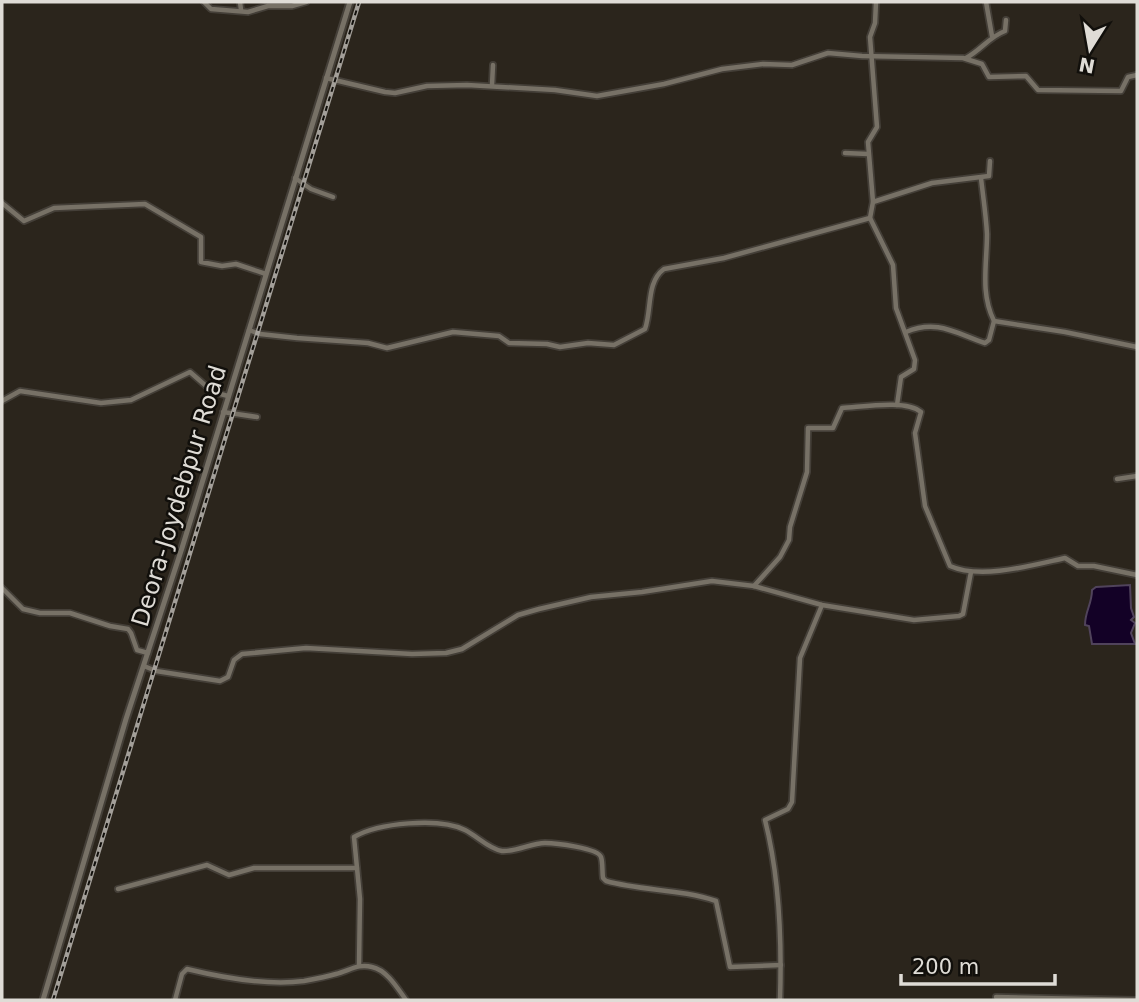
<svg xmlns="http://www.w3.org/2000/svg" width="1139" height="1002" font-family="'DejaVu Sans',sans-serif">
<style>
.water{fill:#130126;stroke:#50435b;stroke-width:2}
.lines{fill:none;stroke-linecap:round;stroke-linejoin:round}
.minor-casing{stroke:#443f38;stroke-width:8}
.tertiary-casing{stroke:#443f38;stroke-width:9}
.minor{stroke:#777166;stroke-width:4.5}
.tertiary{stroke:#777166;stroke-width:5}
.rail-casing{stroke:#a39f99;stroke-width:4.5}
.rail{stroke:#110f0b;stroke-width:2;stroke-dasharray:5;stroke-linecap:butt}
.labels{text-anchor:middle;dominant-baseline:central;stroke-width:5;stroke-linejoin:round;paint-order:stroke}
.street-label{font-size:24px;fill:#dfdcd6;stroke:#110f0b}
</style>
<rect width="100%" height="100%" fill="#2b251c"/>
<path class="water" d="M1130,585L1131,608L1134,617L1131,620L1135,623L1131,633L1135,644H1092L1089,626L1085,625C1085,611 1092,604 1092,590L1096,587Z"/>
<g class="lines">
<g class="minor-casing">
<g id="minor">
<path d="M204,2L211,9L248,12L268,6H292L306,2"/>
<path d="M240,2L241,10"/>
<path d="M876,2L875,23L870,37L877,127L868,142L873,202L870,218L893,265L896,308L915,360L914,369L901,377L897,405"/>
<path d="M986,2L992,36"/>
<path d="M966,58C981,50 989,37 1005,31L1006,20"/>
<path d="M326,78L385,92L395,93L427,86L467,85L555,90L597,96L664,84L722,69L763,64L792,65L828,53L862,56L963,58L982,64L989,77L1026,76L1038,90L1121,91L1128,77L1137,75"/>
<path d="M492,85L493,65"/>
<path d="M845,153L868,154"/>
<path d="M295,178L311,189L333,197"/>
<path d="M873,202L932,183L989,176L990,161"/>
<path d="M2,203L24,221L54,208L145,204L201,237V262L222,266L236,264L266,274"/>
<path d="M994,321L1065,332L1137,347"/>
<path d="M249,330L260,334L297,338L368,343L387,348L453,332L499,336L509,343L547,344L560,347L588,343L614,345L645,329C652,310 646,282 664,269L724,258L870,218"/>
<path d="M906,332C937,319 955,333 985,343L989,340L994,321C980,293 987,264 987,234C986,215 983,196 981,178"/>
<path d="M2,401L20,391L101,403L131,400L190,372L213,392L228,396"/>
<path d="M223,412L257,417"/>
<path d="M1117,479L1137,476"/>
<path d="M754,586L780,557L789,540L790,527L807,472L808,428H833L842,408C862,407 906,399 921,412L915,433L925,506L950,566C981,580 1033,565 1065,558L1078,566H1094L1137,575"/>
<path d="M2,588L23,609L40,613H70L110,626L128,629L131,633L137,650L148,653"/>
<path d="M144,666L156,671L220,681L228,677L234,660L242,654L306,648L412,654L446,653L462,649L518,615L539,609L591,597L642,592L712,581L754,586L822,605L914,620L959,616L963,614L971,572"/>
<path d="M118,889L207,865L229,875L254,868H357"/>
<path d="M359,966L360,899L354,837C378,823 439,817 465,830C477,836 489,849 502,851C517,852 531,843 545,843C555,843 598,848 601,857C603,863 602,872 603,878L606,881C642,891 681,889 716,901L730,967L781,965"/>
<path d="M996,997L1137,1000"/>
<path d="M175,1000L182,974L187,969C224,978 267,986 304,981C315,979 326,977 336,974C349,971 358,963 372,967C387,970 398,989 406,1000"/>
<path d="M780,1000C782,940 780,879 765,820L788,809L792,802L800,658L822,605"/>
</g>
</g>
<g class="tertiary-casing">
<path id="tertiary" d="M43,1000L126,719L182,548L350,2"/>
</g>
<use href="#minor" class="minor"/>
<use href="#tertiary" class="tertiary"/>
<g class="rail-casing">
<path id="rail" d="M53,1000L359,2"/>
</g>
<use href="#rail" class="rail"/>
</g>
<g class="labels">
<g class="street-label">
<text transform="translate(179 496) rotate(-73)">Deora-Joydebpur Road</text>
</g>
</g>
<rect width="1139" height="1002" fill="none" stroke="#dfdcd6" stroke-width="7"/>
<g transform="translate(1090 49) rotate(191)" stroke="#110f0b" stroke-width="5" paint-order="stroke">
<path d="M0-5L12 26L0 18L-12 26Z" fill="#dfdcd6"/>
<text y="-10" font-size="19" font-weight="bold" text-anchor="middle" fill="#dfdcd6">N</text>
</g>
<path d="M901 974v10h154v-10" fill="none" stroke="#dfdcd6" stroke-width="3.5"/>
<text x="912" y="974" font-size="21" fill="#dfdcd6" stroke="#110f0b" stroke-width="5" paint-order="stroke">200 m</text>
</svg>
